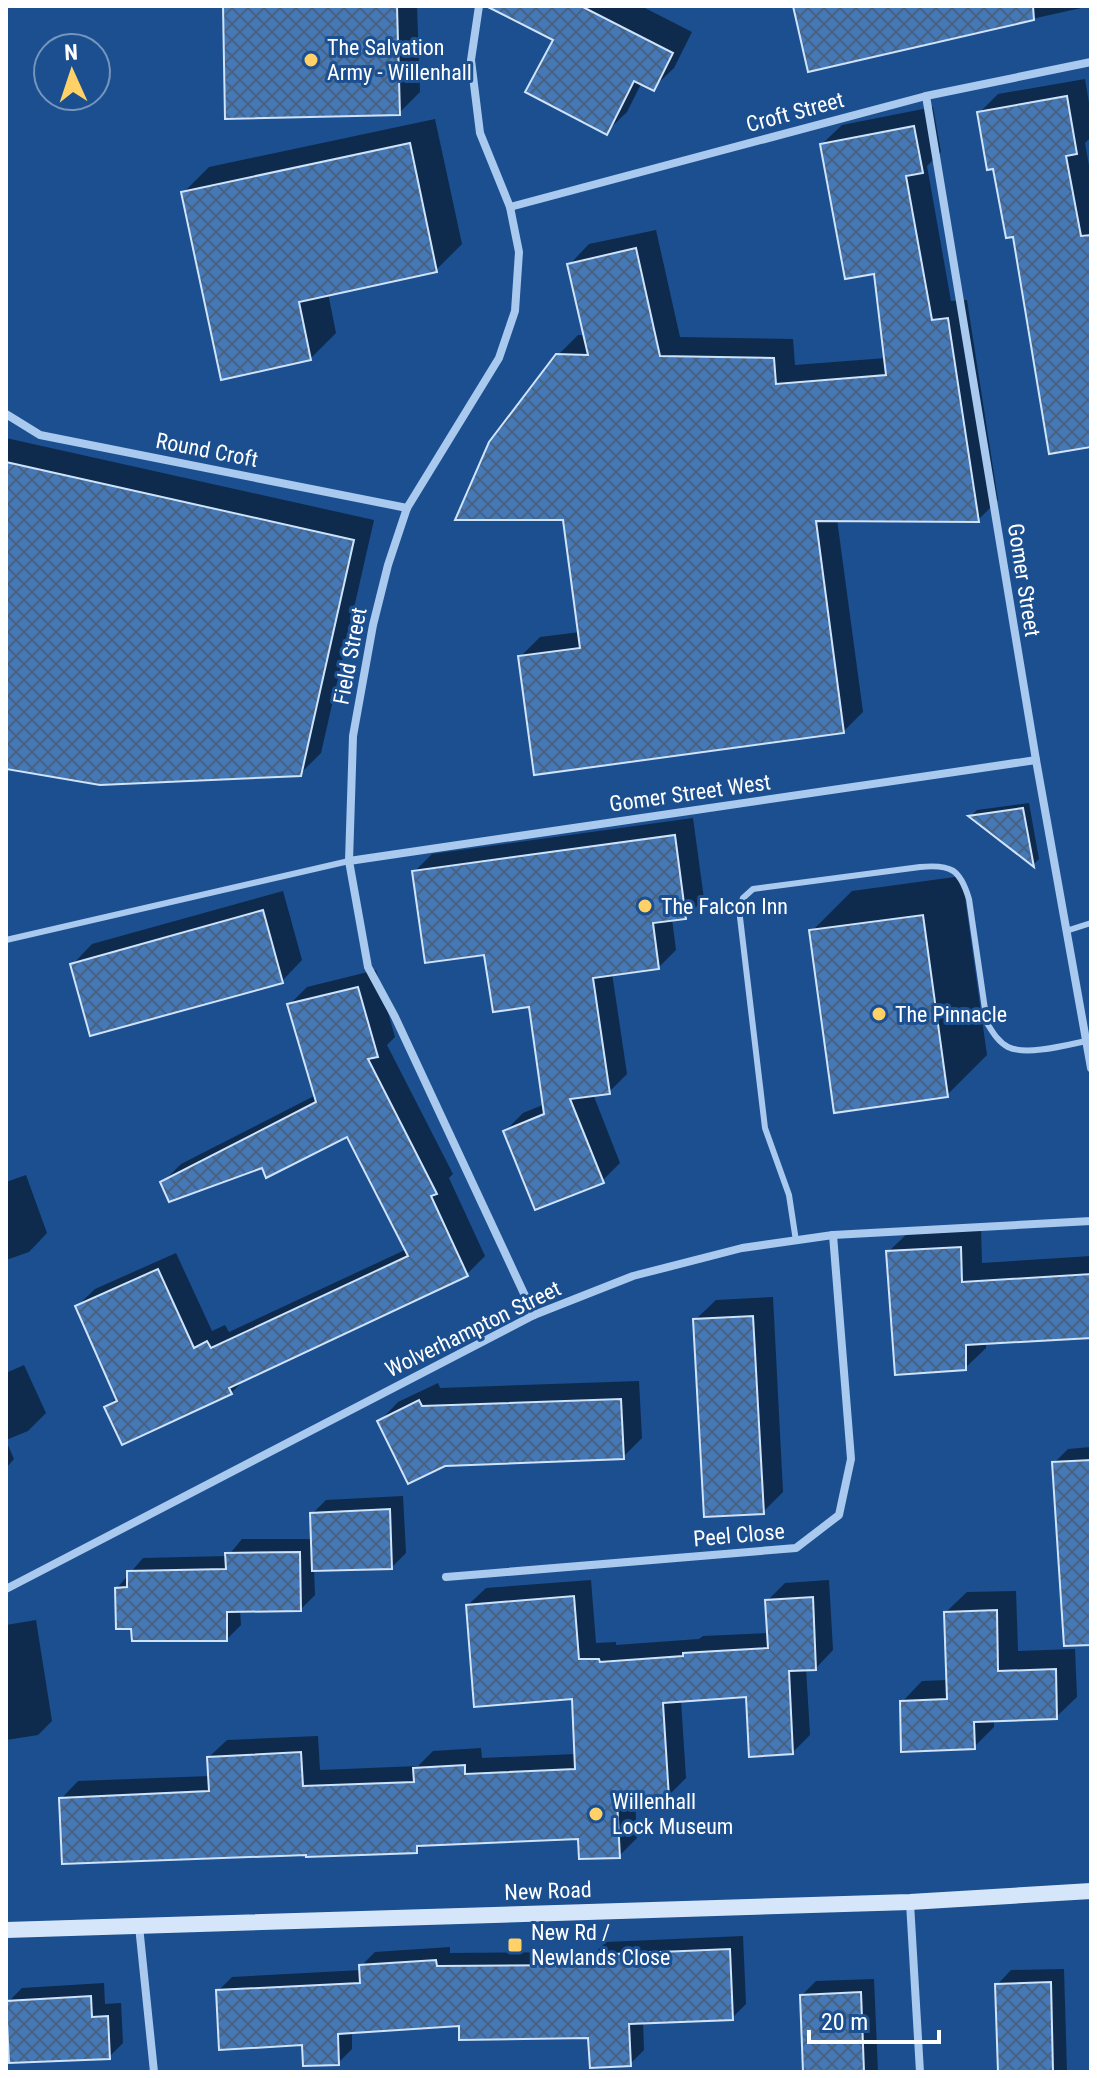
<svg xmlns="http://www.w3.org/2000/svg" width="1097" height="2078" font-family="'Roboto Condensed',sans-serif">
<style>
.shadow{fill:#0007}
.building{fill:url(#building-cross-hatch);stroke:#cfe3fa;stroke-width:2}
.lines{fill:none;stroke-linecap:round;stroke-linejoin:round}
.service{stroke:#a9c9ee;stroke-width:6}
.minor{stroke:#a9c9ee;stroke-width:8}
.secondary{stroke:#d6e6fa;stroke-width:16}
.poi-dot{fill:#ffd166;stroke:#1b4f8f;stroke-width:3}
.labels{text-anchor:middle;dominant-baseline:central;stroke-width:6;stroke-linejoin:round;paint-order:stroke}
.poi-label{font-size:22px;fill:#fff;stroke:#1b4f8f;text-anchor:start}
.street-label{font-size:22px;fill:#fff;stroke:#1b4f8f}
</style>
<defs>
<pattern id="building-cross-hatch" width="8" height="8" patternUnits="userSpaceOnUse" patternTransform="scale(2)"><rect width="8" height="8" fill="#4478b7"/><path d="M0 0l8 8M0 8l8-8" fill="none" stroke="#486282"/></pattern>
</defs>
<rect width="100%" height="100%" fill="#1b4f8f"/>
<g class="shadow">
<path d="M225,6H417L420,92L399,113Z"/>
<path d="M540,6H641L692,32L674,68L653,88L642,82L627,112L606,132Z"/>
<path d="M795,6H1090L809,69Z"/>
<path d="M1085,79L1091,115V137L1085,143L1091,177V445L1014,235L979,113L998,94Z"/>
<path d="M933,107L941,152L927,166L951,301L967,300L998,500L978,520L837,519L863,712L843,732L520,657L540,637L580,632L558,355L578,335H585L570,264L589,244L656,230L680,337L793,339L795,365L886,358L876,272L822,144L842,125Z"/>
<path d="M435,119L462,244L436,270L328,293L336,333L310,359L183,193L209,167Z"/>
<path d="M6,438L374,520L321,753L300,774L6,767Z"/>
<path d="M1029,803L1039,859L1033,865L971,816L977,810Z"/>
<path d="M693,818L704,899L686,917L672,919L676,950L658,968L612,973L627,1074L609,1092L593,1094L620,1163L602,1181L505,1131L523,1113L545,1104L530,1004L414,872L432,854Z"/>
<path d="M962,876L987,1055L947,1095L812,931L852,891Z"/>
<path d="M283,891L302,960L282,981L72,965L92,944Z"/>
<path d="M376,970L395,1037L387,1045L453,1174L449,1178L485,1256L467,1274L245,1379L231,1393L107,1407L117,1397L77,1306L95,1289L176,1253L212,1331L225,1325L229,1332L407,1249L348,1134L263,1166L163,1182L181,1164L316,1095L289,1005L307,987Z"/>
<path d="M26,1175L47,1233L29,1252L6,1260V1182Z"/>
<path d="M981,1228L982,1263L1091,1256V1336L986,1342V1348L965,1368L888,1252L909,1232Z"/>
<path d="M773,1297L783,1492L763,1512L695,1320L716,1300Z"/>
<path d="M24,1365L46,1413L28,1431L6,1440V1373Z"/>
<path d="M639,1381L642,1438L623,1457L380,1421L398,1402L438,1383L440,1388Z"/>
<path d="M6,1441L14,1459L6,1468Z"/>
<path d="M1091,1447V1583L1054,1463L1068,1449Z"/>
<path d="M403,1496L406,1553L392,1567L314,1569L315,1595L301,1609L240,1610L241,1625L227,1639L133,1627L117,1588L143,1558L228,1556L242,1539H313L312,1514L326,1500Z"/>
<path d="M591,1580L596,1643L616,1642V1645L699,1639L703,1636L769,1633L767,1601L785,1583L829,1580L833,1650L816,1668H806L810,1735L793,1752L748,1695L681,1700L686,1778L668,1796L635,1798L637,1838L619,1856L580,1837L424,1844L416,1851L61,1799L78,1781L210,1776L209,1757L227,1740L318,1736L320,1770L418,1766L433,1751L481,1748L482,1758L576,1754L574,1697L468,1605L486,1588Z"/>
<path d="M1016,1591L1018,1651L1075,1649L1077,1697L1056,1717L994,1719V1727L974,1747L902,1702L922,1681L948,1680L946,1612L967,1592Z"/>
<path d="M36,1620L52,1721L38,1735L6,1740V1625Z"/>
<path d="M743,1936L746,2004L732,2018L643,2021L644,2050L630,2064L590,2036L461,2024L352,2031V2049L338,2063L218,1991L232,1977L362,1970L361,1966L375,1952L450,1947V1953L596,1952L606,1942Z"/>
<path d="M1064,1969L1067,2072H1000L997,1985L1011,1970Z"/>
<path d="M874,1979L878,2072H805L802,1995L816,1981Z"/>
<path d="M104,1983L105,2004L121,2003L123,2043L109,2057L8,2002L22,1988Z"/>
</g>
<g class="building">
<path d="M223,6H397L400,115L225,119Z"/>
<path d="M486,6H581L673,53L654,91L634,81L607,135L525,92L553,40Z"/>
<path d="M793,6H1033L1034,20L808,72Z"/>
<path d="M1067,96L1077,154L1066,156L1081,236L1091,235V447L1049,454L1013,237L1006,238L993,169L987,170L977,112Z"/>
<path d="M914,126L923,173L906,176L932,320L948,318L979,522L816,521L844,733L534,775L518,656L580,648L563,520H455L489,442L556,354L588,355L567,264L636,248L660,356L774,358L776,384L886,375L874,274L845,279L820,144Z"/>
<path d="M410,143L437,272L299,302L311,360L221,380L181,192Z"/>
<path d="M6,462L354,540L301,776L100,785L6,769Z"/>
<path d="M1023,808L1034,867L968,816Z"/>
<path d="M675,835L686,919L653,923L659,969L593,978L610,1094L570,1099L604,1183L535,1210L503,1131L544,1114L529,1007L493,1012L484,955L425,963L412,871Z"/>
<path d="M263,910L283,983L90,1036L70,964Z"/>
<path d="M923,915L948,1097L834,1113L809,930Z"/>
<path d="M358,987L378,1057L368,1059L437,1194L431,1196L468,1276L229,1388L232,1394L122,1445L104,1407L117,1401L75,1306L158,1269L194,1348L207,1341L211,1348L408,1256L347,1137L266,1178L262,1168L169,1202L160,1182L316,1102L287,1004Z"/>
<path d="M961,1247L962,1282L1091,1274V1338L966,1345V1370L895,1375L886,1251Z"/>
<path d="M753,1316L764,1514L704,1517L693,1319Z"/>
<path d="M621,1399L624,1459L445,1466L408,1484L377,1421L419,1400L422,1406Z"/>
<path d="M1091,1460V1645L1064,1646L1052,1462Z"/>
<path d="M390,1509L392,1569L312,1571L310,1513Z"/>
<path d="M300,1552L301,1611L227,1612V1641H132L131,1629H116L115,1588L127,1587V1571L226,1569L225,1553Z"/>
<path d="M574,1596L579,1659H599L600,1662L683,1656V1653L768,1648L765,1600L813,1597L816,1670L789,1671L793,1754L749,1757L746,1697L663,1703L669,1798L617,1800L620,1858L579,1859L578,1839L417,1846V1853L306,1857V1855L62,1864L59,1798L209,1791L207,1757L301,1752L303,1786L414,1782L413,1768L465,1765V1774L575,1769L572,1699L474,1707L466,1605Z"/>
<path d="M997,1610L998,1671L1056,1669L1057,1719L974,1722L975,1749L901,1752L900,1701L947,1699L944,1612Z"/>
<path d="M730,1949L733,2020L629,2024L631,2066L590,2068L588,2038L459,2040V2026L338,2034L339,2065L303,2066L302,2045L219,2050L216,1990L360,1983L359,1965L436,1960L437,1966L590,1965V1955Z"/>
<path d="M1051,1982L1053,2072H998L995,1984Z"/>
<path d="M861,1992L864,2072H803L800,1995Z"/>
<path d="M91,1996L92,2017L108,2016L110,2059L9,2063L6,2001Z"/>
</g>
<g class="lines">
<g class="service">
<path d="M1066,931L1091,923"/>
<path d="M6,940L349,861"/>
<path d="M796,1241L789,1195L765,1128L739,909L743,898L753,889L920,867C951,864 960,869 969,899L987,1023C992,1031 998,1042 1008,1047C1026,1056 1067,1045 1086,1041"/>
</g>
<g class="minor">
<path d="M479,6L471,60L480,133L510,207L519,252L515,311L499,358L407,508L388,565L373,625L353,736L349,861L368,967L395,1017L534,1315"/>
<path d="M926,96L1036,760L1091,1068"/>
<path d="M510,207L926,96L1091,62"/>
<path d="M6,414L40,435L407,508"/>
<path d="M349,861L1036,760"/>
<path d="M446,1577L796,1548L839,1515L851,1459L833,1235"/>
<path d="M6,1589L534,1315L633,1276L742,1248L833,1235L1091,1221"/>
<path d="M910,1903L920,2072"/>
<path d="M139,1926L154,2072"/>
</g>
<path class="secondary" d="M6,1930L910,1902L1091,1891"/>
</g>
<g class="poi-dot">
<circle cx="311" cy="60" r="8"/>
<circle cx="645" cy="906" r="8"/>
<circle cx="879" cy="1014" r="8"/>
<circle cx="596" cy="1814" r="8"/>
<rect x="507" y="1937" width="16" height="16" rx="4"/>
</g>
<g class="labels">
<g class="poi-label">
<text x="327" y="47">The Salvation<tspan x="327" dy="25">Army - Willenhall</tspan></text>
<text x="661" y="906">The Falcon Inn</text>
<text x="895" y="1014">The Pinnacle</text>
<text x="612" y="1801">Willenhall<tspan x="612" dy="25">Lock Museum</tspan></text>
<text x="531" y="1932">New Rd /<tspan x="531" dy="25">Newlands Close</tspan></text>
</g>
<g class="street-label">
<text transform="translate(795 112) rotate(-15)">Croft Street</text>
<text transform="translate(207 450) rotate(11)">Round Croft</text>
<text transform="translate(1024 580) rotate(81)">Gomer Street</text>
<text transform="translate(350 656) rotate(-79)">Field Street</text>
<text transform="translate(690 793) rotate(-8)">Gomer Street West</text>
<text transform="translate(473 1329) rotate(-26)">Wolverhampton Street</text>
<text transform="translate(739 1535) rotate(-5)">Peel Close</text>
<text transform="translate(548 1891) rotate(-2)">New Road</text>
</g>
</g>
<rect width="1097" height="2078" fill="none" stroke="#ffffff" stroke-width="16"/>
<g transform="translate(72 72) rotate(357)"><circle r="38" fill="#1b4f8f" stroke="#7695bc" stroke-width="2"/>
<path d="M0-6L14 30L0 20L-14 30Z" fill="#ffd166"/>
<text y="-12" font-size="22" font-weight="bold" text-anchor="middle" fill="#ffffff">N</text>
</g>
<path d="M809 2030v12h130v-12" fill="none" stroke="#ffffff" stroke-width="4"/>
<text x="821" y="2030" font-size="24" fill="#ffffff" stroke="#1b4f8f" stroke-width="6" paint-order="stroke">20 m</text>
</svg>
